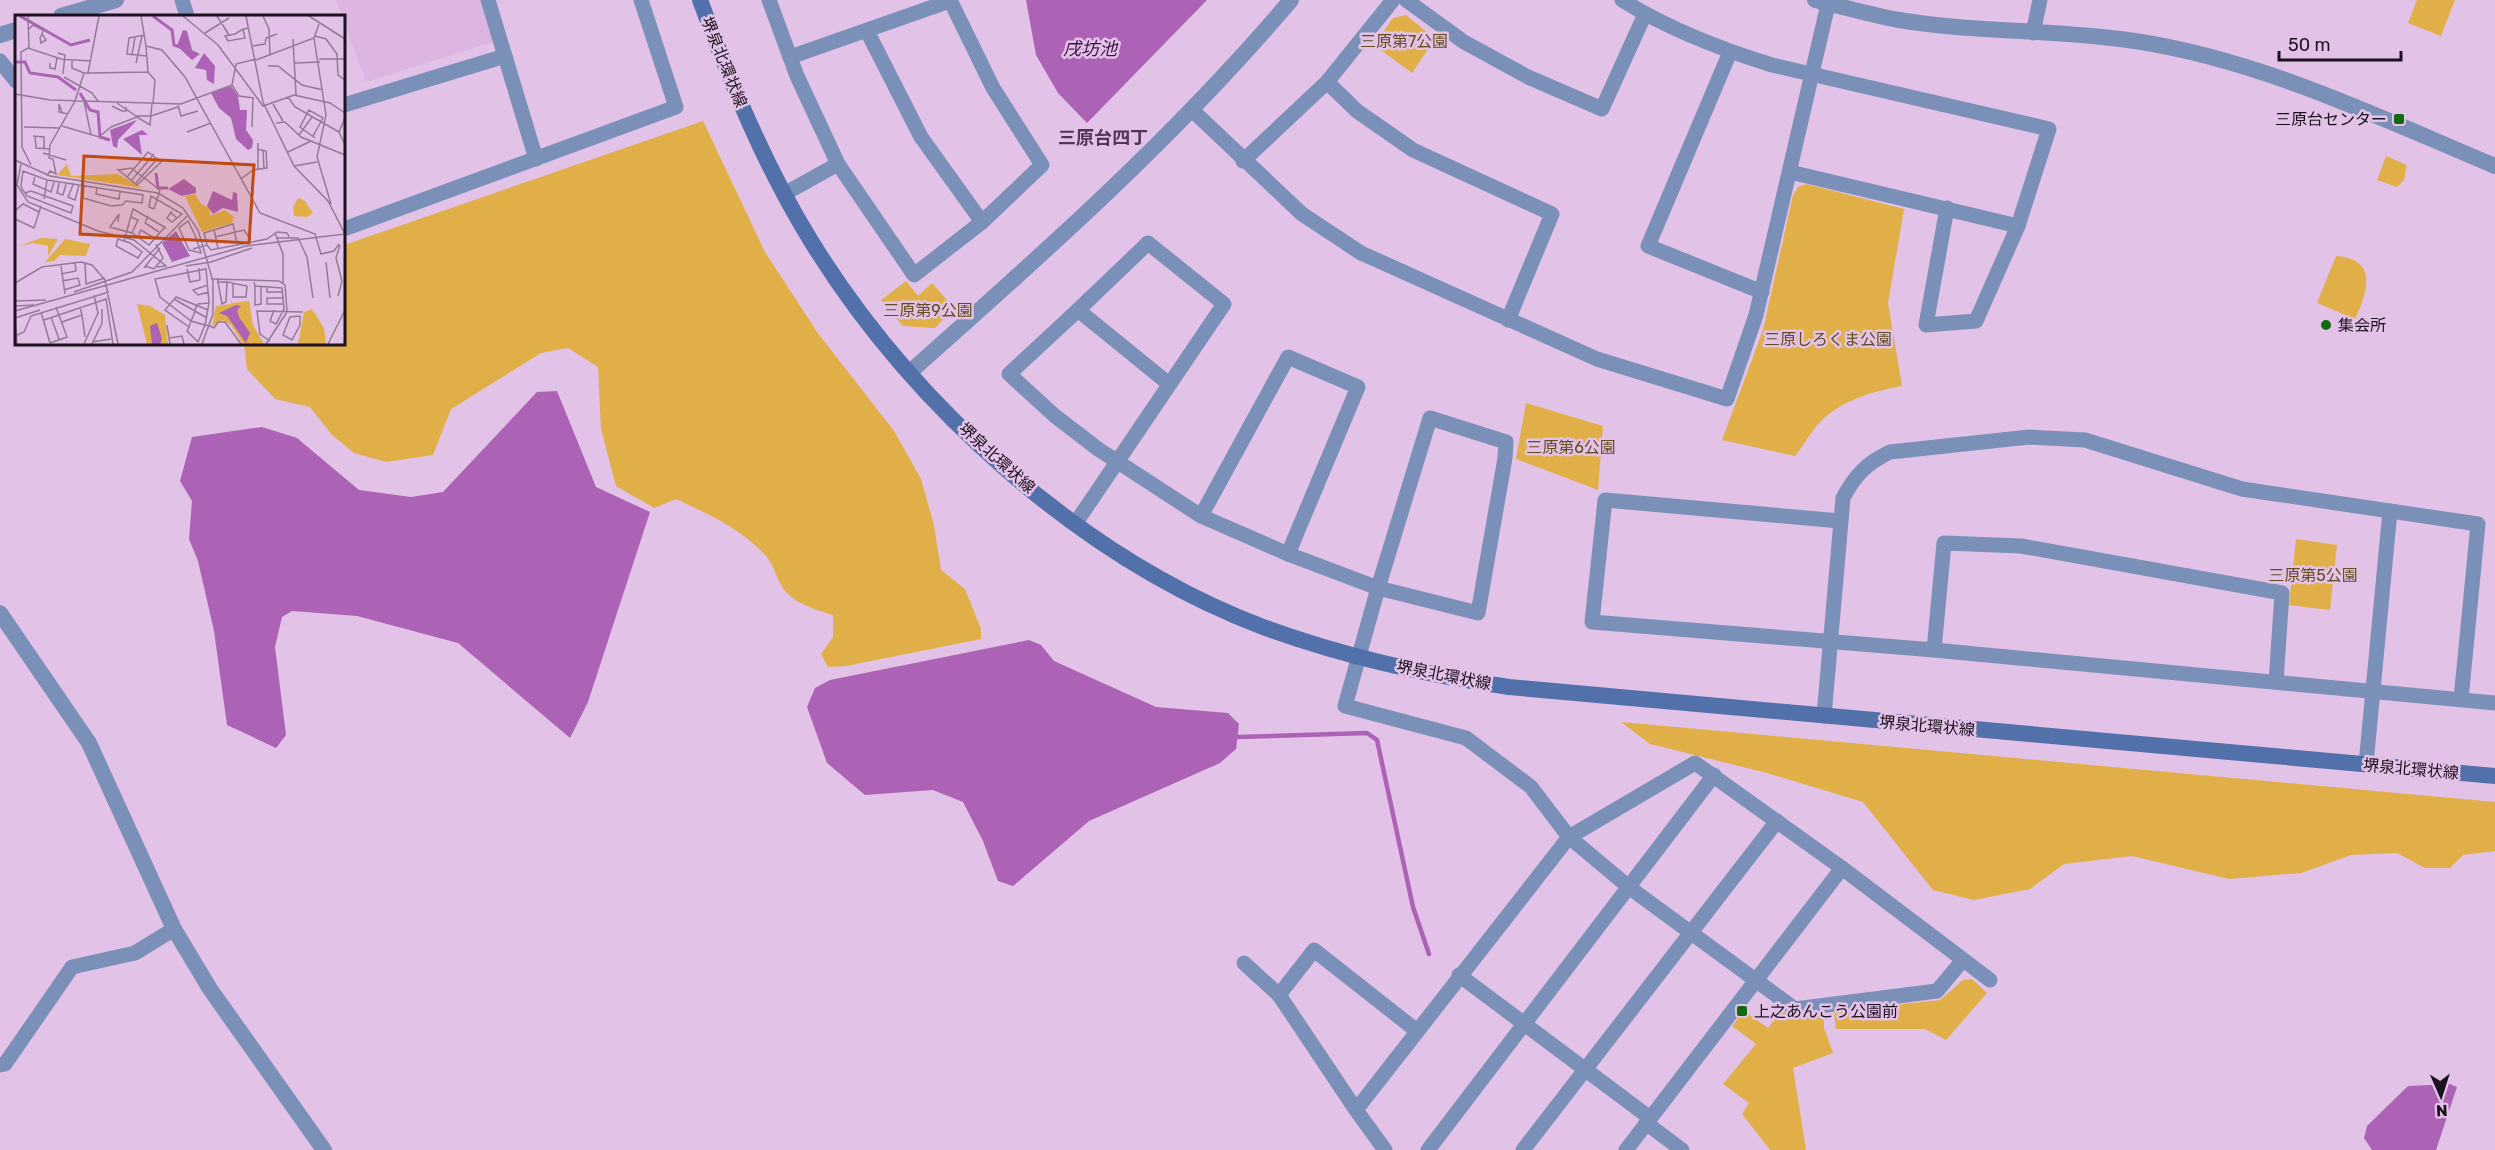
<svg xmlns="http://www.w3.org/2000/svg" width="2495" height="1150" font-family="Rubik,'Noto Sans JP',sans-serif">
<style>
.built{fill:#dcb5e0}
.green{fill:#e0af47}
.water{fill:#ac62b5}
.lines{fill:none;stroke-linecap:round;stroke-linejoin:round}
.stream{stroke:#ac62b5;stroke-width:4.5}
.minor{stroke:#7b90b9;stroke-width:15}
.tertiary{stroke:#7b90b9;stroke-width:16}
.secondary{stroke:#5271ab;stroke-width:16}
.poi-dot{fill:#116a12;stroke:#e3c2e7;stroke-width:2}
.labels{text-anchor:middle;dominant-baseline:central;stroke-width:5;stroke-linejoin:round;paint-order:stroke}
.park-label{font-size:16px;fill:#634c1e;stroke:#e3c2e7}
.street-label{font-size:16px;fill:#1c111e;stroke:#e3c2e7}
.poi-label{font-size:16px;fill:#1c111e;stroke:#e3c2e7;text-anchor:start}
.water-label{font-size:18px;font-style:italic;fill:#401147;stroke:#e3c2e7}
.neighbourhood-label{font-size:18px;font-weight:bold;fill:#523655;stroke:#e3c2e7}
.inset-river{fill:none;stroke:#ac62b5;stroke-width:3}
.inset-road{fill:none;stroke:#937b97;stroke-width:1.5}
.view{fill:#bf4b10;fill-opacity:0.15;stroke:#bf4b10;stroke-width:3}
.inset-edge{fill:none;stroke:#1c111e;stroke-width:3}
</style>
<rect width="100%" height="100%" fill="#e3c2e7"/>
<path class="built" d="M336,0H480L493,42L366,82Z"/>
<g class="green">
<path d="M2417,0H2455L2441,36L2408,23Z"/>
<path d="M1406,15L1435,39L1412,73L1374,45L1393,18Z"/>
<path d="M703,121L765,252L817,332L894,431L921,479L934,525L941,570L965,589L981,629V639L846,666L828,667L821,654L833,637V615C816,610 790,602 781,585C776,576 773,564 766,556C742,529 708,514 676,499L654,508L616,486L601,429L598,367L568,348L541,353L451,409L433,455L386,462L354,453L332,435L310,407L275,399L247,369L244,344H344V245Z"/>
<path d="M2386,156L2407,165L2404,180L2397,187L2377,180Z"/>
<path d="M1806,184L1904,209L1888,303L1902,386C1874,391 1842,400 1821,421C1811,431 1804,445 1795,456L1722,440L1763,330L1793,195L1798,187Z"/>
<path d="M2336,256C2378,259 2368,291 2355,319L2317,303Z"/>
<path d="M906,281L918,296L932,283L954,308L935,328L903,326L881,300Z"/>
<path d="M1526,403L1603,426L1598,490L1516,459Z"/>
<path d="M2296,539L2337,545L2330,610L2289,605Z"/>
<path d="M1621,722L2495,802V851L2463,855L2450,868H2425L2397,853L2351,855L2301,873L2229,879L2132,856L2064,864L2030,889L1974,900L1933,890L1863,802L1767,773L1650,744Z"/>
<path d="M1972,979L1987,993L1946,1040L1925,1029H1836L1834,1011L1940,1000L1963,980Z"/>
<path d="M1783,1009L1791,1015L1824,1013V1028L1833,1053L1793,1068L1806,1150H1770L1742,1114L1749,1103L1723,1084L1756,1044L1732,1026L1744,1011L1768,1028Z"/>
</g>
<g class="water">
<path d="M1026,0H1207L1087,123L1058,93L1036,55Z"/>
<path d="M557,391L596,487L650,512L588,702L570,738L458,643L357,616L292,611L282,617L275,647L286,735L276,748L227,725L214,631L198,561L189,539L192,501L180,481L192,437L262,427L297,438L359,490L411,497L443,492L537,392Z"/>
<path d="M1029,640L1041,645L1054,661L1156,707L1228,713L1239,724L1236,749L1220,763L1089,821L1013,886L998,881L983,841L963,802L933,790L865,795L827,763L807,707L815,688L830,680Z"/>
<path d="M2450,1084L2457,1087L2436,1150H2372L2364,1138L2367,1126L2408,1086Z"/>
</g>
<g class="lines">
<path class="stream" d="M1237,737L1367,733L1377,740L1413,907L1429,954"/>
<g class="minor">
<path d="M182,0L187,16"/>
<path d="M488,0L536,159"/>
<path d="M769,0L797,76L838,164L914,275L982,222L1042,165L993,88L950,0"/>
<path d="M1406,0L1464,42L1528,77L1602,109L1645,14"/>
<path d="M1622,0C1668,29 1720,49 1772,65L2049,129L2018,226L1976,321L1926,325L1947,208"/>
<path d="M867,31L921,137L982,222"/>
<path d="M2033,33L2040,0"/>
<path d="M1730,52L1648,246L1762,292"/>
<path d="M790,57L950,1"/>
<path d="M0,61L16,81"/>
<path d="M1327,82L1357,111L1413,150L1552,214L1508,320"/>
<path d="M344,105L505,56"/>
<path d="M1192,110L1302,214L1361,253L1597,359L1727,399L1756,315L1829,0"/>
<path d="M1243,161L1327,82L1393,0"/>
<path d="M1790,172L2018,226"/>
<path d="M784,194L838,164"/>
<path d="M344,229L676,107L641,0"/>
<path d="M1169,384L1078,310L1009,374L1055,416L1098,449L1201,516L1288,554L1378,588L1478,613L1505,458L1506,442L1430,418L1378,588L1345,706L1466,738L1531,787L1569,837L1630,888L1795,1009L1937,991L1963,960"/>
<path d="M1201,516L1288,357L1358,387L1288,554"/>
<path d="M1840,521L1605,500L1592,622L1934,650L2495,703"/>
<path d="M1075,524L1224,304L1148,243L1078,310"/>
<path d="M1934,650L1944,543L2021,546L2282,593L2276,682"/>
<path d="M1824,716L1843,498C1855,475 1867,463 1890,452L2029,437L2085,440L2242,489L2478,524L2461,699"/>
<path d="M2366,764L2390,511"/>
<path d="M1244,963L1279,995L1356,1110"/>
<path d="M1459,975L1650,1118"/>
<path d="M1279,995L1314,950L1417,1031"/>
<path d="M0,1065L5,1064L72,967L135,953L174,929"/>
<path d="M1646,1123L1682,1150"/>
<path d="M1385,1150L1356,1110L1569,837L1695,763L1842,868L1990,980"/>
<path d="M1428,1150L1714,775"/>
<path d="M1523,1150L1777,821"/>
<path d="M1626,1150L1842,868"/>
</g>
<g class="tertiary">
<path d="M1815,0C1843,7 1871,15 1899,20C1977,33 2057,29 2135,41C2261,60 2378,117 2495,166"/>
<path d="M61,16L116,0"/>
<path d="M0,35L16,30"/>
<path d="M910,372C1043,254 1176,136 1291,0"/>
<path d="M0,613L89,743L174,929L210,989L324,1150"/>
</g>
<path class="secondary" d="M700,0C731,83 764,165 811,241C912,405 1081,558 1263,627C1342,656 1426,675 1509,687L2495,776"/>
</g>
<g class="poi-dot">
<rect x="2393" y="113" width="12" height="12" rx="3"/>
<circle cx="2326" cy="325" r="6"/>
<rect x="1736" y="1005" width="12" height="12" rx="3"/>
</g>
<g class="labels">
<g class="park-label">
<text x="1404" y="41">三原第7公園</text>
<text x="928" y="310">三原第9公園</text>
<text x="1828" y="339">三原しろくま公園</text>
<text x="1571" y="447">三原第6公園</text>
<text x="2313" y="575">三原第5公園</text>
</g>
<g class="street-label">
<text transform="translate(724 62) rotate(68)">堺泉北環状線</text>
<text transform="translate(997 458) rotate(42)">堺泉北環状線</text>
<text transform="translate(1444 675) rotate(11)">堺泉北環状線</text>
<text transform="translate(1927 726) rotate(5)">堺泉北環状線</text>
<text transform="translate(2411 769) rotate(5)">堺泉北環状線</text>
</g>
<g class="poi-label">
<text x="2387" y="119" text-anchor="end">三原台センター</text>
<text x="2338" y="325">集会所</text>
<text x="1754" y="1011">上之あんこう公園前</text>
</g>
<g class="water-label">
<text x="1090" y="49">戌坊池</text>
</g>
<g class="neighbourhood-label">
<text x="1103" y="138">三原台四丁</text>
</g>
</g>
<g transform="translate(15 15)">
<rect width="330" height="330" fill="#e3c2e7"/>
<path d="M52,149L56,161L103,159L127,173L42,160ZM180,179L186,189L194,193L195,201L210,195L219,202L217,208L187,217L170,181ZM283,183L290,186L298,198L292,202L279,201L278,192ZM26,223L43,224L33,241V231L18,228L2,232ZM50,224L75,229L71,241L45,240L39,246L30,247ZM217,283V288L234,286L238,310L249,329H228L216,310L208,305L197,311L201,291L216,289ZM122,289L135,291L150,300L153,329H132ZM297,294L309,313L311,329H283L289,297Z" fill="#e0af47"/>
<path d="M168,15L172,16L177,35L185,39L177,45L162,31ZM189,38L200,51L199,69L192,65L191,55L180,53ZM216,71L223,81L225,95H232L231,115L238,125L237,133L233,135L221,124L216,103L204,93L196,78ZM122,105L103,125L102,133L98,131L95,115ZM127,115L133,120H124L127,140L108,124ZM169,164L181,173V178L167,181L153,174ZM198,176L217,185L218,177L222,178L223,197L208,193L198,199L192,191ZM161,216L175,241L157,247L147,228ZM221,290L226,291L222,295L224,302L235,318L231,328L212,301L204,298ZM142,308L147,324L145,329H137L135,311Z" fill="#ac62b5"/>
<path class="inset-river" d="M5,1L56,30L75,25M138,1L157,15L159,30L168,33M0,47H10L15,58L43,62L61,75M65,78L75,95L83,97L85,122L95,125M141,158L143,173H153"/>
<path class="inset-road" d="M13,1L14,34M126,1L131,31L147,35L170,62L245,198L300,219L306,239L319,236L324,229M168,1L203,30L248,91L279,80L315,88L330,98M202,1L214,20M231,1L248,87L279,151L313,186L330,219M248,1L254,14L255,41M294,1L330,24M228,14L230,23L213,26L210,21L220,19L228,14L234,13M13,15L18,10L28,15L27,19L25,23L26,28L31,25L27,19M190,18L214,3M130,20L114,23L112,39L132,41M300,21L311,24L322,39L323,60L330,65M299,23L311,100L302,142L316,189M278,24L281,80M238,31L250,29L251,23L262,19M43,38L50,40L48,59M117,40L120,22M304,44H330M57,45V53L69,58M241,45L299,23L304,9M35,48V53L40,54L42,43M121,48L127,21M280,48L305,47M253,51H263L287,70L308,75M133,57L140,65L138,88M73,58L133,57L131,31M49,62L77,78L83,86M217,70L224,81L239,83M0,79L35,85L166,89L217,70L221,49L241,44M273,82L280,92L324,117M69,86L76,120M102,88L121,101H136L163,92M258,89L268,106M163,90L166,101L183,96M97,91L107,96H111V92M47,97L44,89V97L53,99M122,102L135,110L137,88M330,103L324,117L330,130M261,108L270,107L286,122L330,140M47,111L84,122L96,112L122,102M9,112L45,113M237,112L238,83M172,117L196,108M284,120L297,102M18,121L29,122V134M20,121L21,133L35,134M298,121L308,103L294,95L285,112L300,123M243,128V154M248,135L249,153M273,137L296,126M28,138L51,145M0,145L35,161L143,178L168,193L183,215L198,266V299L187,329M6,149L2,170L13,187L83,216L119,225L151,251L142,252M16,150L7,132L6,37L13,33L46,44L76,46M279,151L302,147M102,154L122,170L146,147L133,137L112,162M104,155L116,153L145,175L139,194M32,161L35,156L41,159L38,144L34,143L35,130L60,86L69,58H73L84,1M20,162L18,169L36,177L39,167M226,164L238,155L252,153L251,136L242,134M116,166L139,139M44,168L42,178L48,180L51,169M120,169L143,143M58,170L53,182L60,185L64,170M82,173L81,179L99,183L104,184L105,177M10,178L16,176L58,191L56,198L12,181L10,178L7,174L6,170L8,156L32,165L128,180L127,188L111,186L107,190L96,191L68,183L69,171M29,184L32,165M139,194L134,192L136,181L167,199L162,203L156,198M1,195L8,189L24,197M157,196L152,203L157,207L162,203M133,201L130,208L144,217M116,202L123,205L117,218M0,204L19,213L26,191M173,206L180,220L186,238L174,235L164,213ZM103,207L104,199L95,212L117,218L134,230L150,212M199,215L203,233M260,218L268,239V268M123,221L126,215L139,223M200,222L229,215L236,225M261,223H284M103,224L115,228L127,237L123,243L101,231ZM284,225L292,242L298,283M109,226L118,194L151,213M192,230L189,218L218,209L222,228M178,234L192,230L196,235L252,224L262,217L272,218L274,222M70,247L71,269L90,263M311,247L315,283M46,251L50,279M130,251L139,254L148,243L141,229M171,251L196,247L237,233M129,253L145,233M172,254L175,267L185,265L184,253M46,259L61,256L60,248M203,263V267H212L232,271L231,282H218V269M196,264L264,266L270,270L272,297L251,329M47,266L63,263L65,270L49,275M203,267L207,289L211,287L212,267M239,267L240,271L267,273L269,294L261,309L255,306L259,295M0,268L27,252L66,247L77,250L90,265L103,329M193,270L178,275L183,280L194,277M240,271V290L246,289V271M252,271V277H268M59,277L117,257L173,200M323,281L327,266L321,243L325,230M269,283H252V289H269M159,284L192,303M0,286L31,285M194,288L183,289L181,292L179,299L176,306L174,312L172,316L183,327L190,310L194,288L191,254L140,264L145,282L172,303L176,306L190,310L195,311L199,313L203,307H210L226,329M0,291L19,290M0,296L231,231L330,219M26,297L35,328M67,300L70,322M0,301L2,329M285,301V310L277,325L268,320L275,302ZM36,302L44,324M0,303L25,295M29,305L91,284L98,329M47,307L67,300L65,292M152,310L155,329M174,312L150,295L161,282L193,295M0,321L9,317L16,301L94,277M154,323L167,321L169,329M255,326L245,319L242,296L288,297M77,327L96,324M35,328L52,322L41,292M69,329L83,298L79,280M77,329L87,308V294M313,329L330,295"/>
<path class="view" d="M69,141L239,150L234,228L65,219Z"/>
<rect width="330" height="330" class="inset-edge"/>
</g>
<g transform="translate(2441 1096) rotate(177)" stroke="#e3c2e7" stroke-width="4.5" paint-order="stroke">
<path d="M0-4.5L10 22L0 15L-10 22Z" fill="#1c111e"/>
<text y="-9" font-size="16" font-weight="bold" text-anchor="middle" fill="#1c111e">N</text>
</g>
<path d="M2279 51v9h122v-9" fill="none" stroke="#1c111e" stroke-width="3"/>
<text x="2288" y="51" font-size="18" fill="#1c111e" stroke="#e3c2e7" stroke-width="4.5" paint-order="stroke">50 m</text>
</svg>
